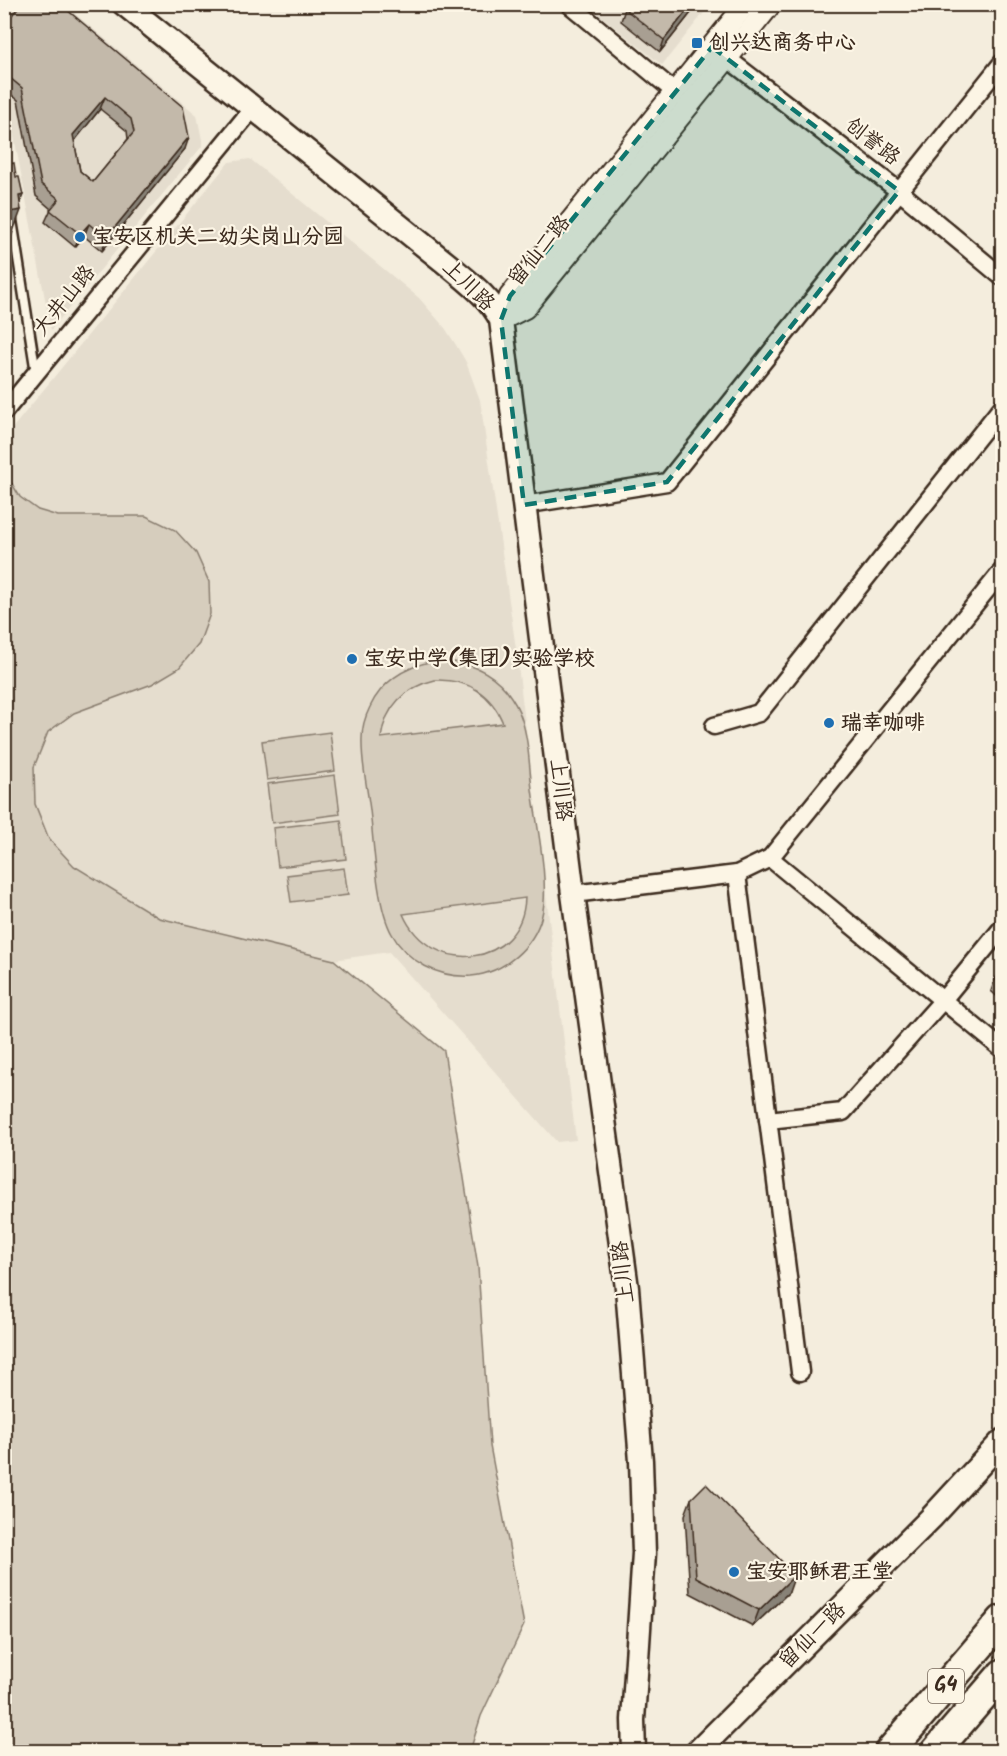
<svg xmlns="http://www.w3.org/2000/svg" width="1007" height="1756" font-family="Kalam,'LXGW WenKai TC',sans-serif">
<style>
.built{fill:#e5ddce}
.green{fill:#d6cdbd;stroke:#887c6e;stroke-width:1.5;fill-rule:evenodd}
.lines{fill:none;stroke-linecap:round;stroke-linejoin:round}
.service-casing{stroke:#3b2a1e;stroke-width:13}
.minor-casing{stroke:#3b2a1e;stroke-width:21}
.tertiary-casing{stroke:#3b2a1e;stroke-width:24}
.secondary-casing{stroke:#3b2a1e;stroke-width:27}
.motorway-casing{stroke:#3b2a1e;stroke-width:33}
.service{stroke:#fcf5e5;stroke-width:8}
.minor{stroke:#fcf5e5;stroke-width:16}
.tertiary{stroke:#fcf5e5;stroke-width:20}
.secondary{stroke:#fcf5e5;stroke-width:22}
.motorway{stroke:#fcf5e5;stroke-width:28}
.wall{fill:#a89f92;stroke:#3b2a1e;stroke-width:1.5;fill-rule:evenodd}
.shaded-wall{fill:#888277;stroke:#3b2a1e;stroke-width:1.5}
.building{fill:#c3b9aa;stroke:#3b2a1e;stroke-width:1.5;fill-rule:evenodd}
.marked{fill:#0f766e;fill-opacity:0.2;stroke:#0f766e;stroke-width:4.5;stroke-dasharray:12 8;stroke-linejoin:round}
.poi-dot{fill:#1f6fb2;stroke:#fcf5e5;stroke-width:2}
.labels{text-anchor:middle;dominant-baseline:central;stroke-width:4.5;stroke-linejoin:round;paint-order:stroke}
.shield{fill:#fcf5e5;stroke:#75675a;stroke-width:1.5}
.shield-label{font-size:20px;font-weight:bold;fill:#3b2a1e}
.poi-label{font-size:21px;font-weight:bold;fill:#3b2a1e;stroke:#fcf5e5;text-anchor:start}
.street-label{font-size:21px;fill:#3b2a1e;stroke:#fcf5e5}
</style>
<rect width="100%" height="100%" fill="#f4eddd"/>
<filter id="ink" filterUnits="userSpaceOnUse"><feTurbulence type="fractalNoise" baseFrequency=".0167" numOctaves="2"/><feDisplacementMap in="SourceGraphic" scale="12" xChannelSelector="R" yChannelSelector="G"/><feConvolveMatrix kernelMatrix="1 2 1 2 8 2 1 2 1" color-interpolation-filters="sRGB"/></filter>
<g filter="url(#ink)">
<g class="built">
<path d="M4,5H64L197,115L203,145L51,330L11,121L5,115Z"/>
<path d="M587,5H710L662,65Z"/>
<path d="M250,159L419,298L445,328L456,345L466,362L480,400L516,649L576,1140L557,1142L389,952L334,960L159,918L74,866L48,839L35,804L34,767L48,732L74,713L152,684L199,644L210,614L209,582L196,553L175,530L146,516H58L38,510L20,497L9,479L4,460L6,436L229,162Z"/>
</g>
<g class="green">
<path d="M5,460L9,479L20,497L38,510L58,516H146L175,530L196,553L209,582L210,614L199,644L179,668L152,684L74,713L48,732L34,767L35,804L49,839L74,866L159,918L334,960L444,1051L478,1267L490,1446L524,1625L481,1716L470,1751H5Z"/>
<path d="M433,661C461,660 487,667 506,690C512,698 518,707 521,717C529,740 529,765 532,789C536,822 550,883 542,915C534,947 504,973 471,976C439,978 407,962 392,934C376,906 374,843 370,810C367,786 361,761 362,738C362,727 365,717 370,707C382,681 406,667 433,661ZM435,680C467,679 491,693 503,723L381,738C385,707 405,687 435,680ZM525,898C522,967 431,978 403,914Z"/>
<path d="M330,732L335,771L267,780L262,741Z"/>
<path d="M335,775L340,814L272,823L267,784Z"/>
<path d="M341,820L346,859L278,867L273,828Z"/>
<path d="M344,868L348,895L291,902L287,875Z"/>
</g>
<g class="lines">
<g class="service-casing">
<path id="service" d="M12,220L36,373"/>
</g>
<g class="minor-casing">
<g id="minor">
<path d="M569,4L675,92"/>
<path d="M719,52L899,191L1002,277"/>
<path d="M4,412L253,108"/>
<path d="M524,505L667,482L1002,63"/>
<path d="M714,726L759,713L1002,407"/>
<path d="M770,858L1002,1049"/>
<path d="M737,874L800,1372"/>
<path d="M573,894L737,874L770,858L1002,571"/>
<path d="M768,1120L843,1112L943,1000L1002,928"/>
</g>
</g>
<g class="tertiary-casing">
<g id="tertiary">
<path d="M501,320L525,308L771,4"/>
<path d="M501,320L510,296L746,4"/>
</g>
</g>
<g class="secondary-casing">
<g id="secondary">
<path d="M124,4L452,268C470,283 491,299 501,320L573,894L627,1288L641,1461L644,1553L633,1720L634,1752"/>
<path d="M697,1752L931,1518L1002,1441"/>
</g>
</g>
<g class="motorway-casing">
<g id="motorway">
<path d="M889,1752L1002,1620"/>
<path d="M935,1752L1002,1674"/>
</g>
</g>
<use href="#service" class="service"/>
<use href="#minor" class="minor"/>
<use href="#tertiary" class="tertiary"/>
<use href="#secondary" class="secondary"/>
<use href="#motorway" class="motorway"/>
</g>
<g class="wall">
<path d="M698,4L660,52L621,21L625,9Z"/>
<path d="M4,17L185,149L102,251L84,236L75,247L45,222L51,209L36,196L18,100L4,89ZM100,109L127,131L128,139L93,182L80,171L74,141Z"/>
<path d="M1002,970V1001L991,991L995,979Z"/>
<path d="M691,1499L789,1592L753,1626L690,1593L685,1515Z"/>
</g>
<g class="shaded-wall">
<path d="M692,4H698L660,52L664,40Z"/>
<path d="M105,97L100,109L69,148L73,135Z"/>
<path d="M189,137L185,149L102,251L106,238Z"/>
<path d="M23,195L17,211L21,210L4,256V213L19,196Z"/>
<path d="M89,224L84,236L75,247L80,234Z"/>
<path d="M795,1575L789,1592L753,1626L759,1610Z"/>
</g>
<g class="building">
<path d="M21,4H60L183,107L189,137L106,238L89,224L80,234L50,210L59,199L41,184L22,88L4,73V17L8,20ZM105,97L131,119L134,132L93,182L80,171L73,135Z"/>
<path d="M629,4H692L664,40L625,9Z"/>
<path d="M14,163L16,177H19L23,195L19,196L21,210L4,213V165Z"/>
<path d="M1002,970V985L995,979Z"/>
<path d="M706,1484L795,1575L759,1610L696,1577L691,1499Z"/>
</g>
</g>
<path class="marked" d="M712,47L899,191L667,482L524,505L501,320L510,296Z"/>
<g class="poi-dot">
<rect x="691" y="37" width="12" height="12" rx="3"/>
<circle cx="80" cy="237" r="6"/>
<circle cx="352" cy="659" r="6"/>
<circle cx="829" cy="723" r="6"/>
<circle cx="734" cy="1572" r="6"/>
</g>
<g class="labels">
<rect class="shield" x="928" y="1669" width="36" height="34" rx="4.5"/>
<g class="shield-label">
<text x="946" y="1686">G4</text>
</g>
<g class="poi-label">
<text x="709" y="43">创兴达商务中心</text>
<text x="92" y="237">宝安区机关二幼尖岗山分园</text>
<text x="364" y="659">宝安中学(集团)实验学校</text>
<text x="841" y="723">瑞幸咖啡</text>
<text x="746" y="1572">宝安耶稣君王堂</text>
</g>
<g class="street-label">
<text transform="translate(872 142) rotate(38)">创誉路</text>
<text transform="translate(540 251) rotate(-51)">留仙二路</text>
<text transform="translate(468 286) rotate(44)">上川路</text>
<text transform="translate(65 301) rotate(-51)">大井山路</text>
<text transform="translate(560 790) rotate(83)">上川路</text>
<text transform="translate(624 1272) rotate(-97)">上川路</text>
<text transform="translate(813 1636) rotate(-45)">留仙一路</text>
</g>
</g>
<rect width="1007" height="1756" fill="none" stroke="#fcf5e5" stroke-width="24"/>
<rect x="12" y="12" width="983" height="1732" fill="none" stroke="#3b2a1e" stroke-width="2" filter="url(#ink)"/>
</svg>
